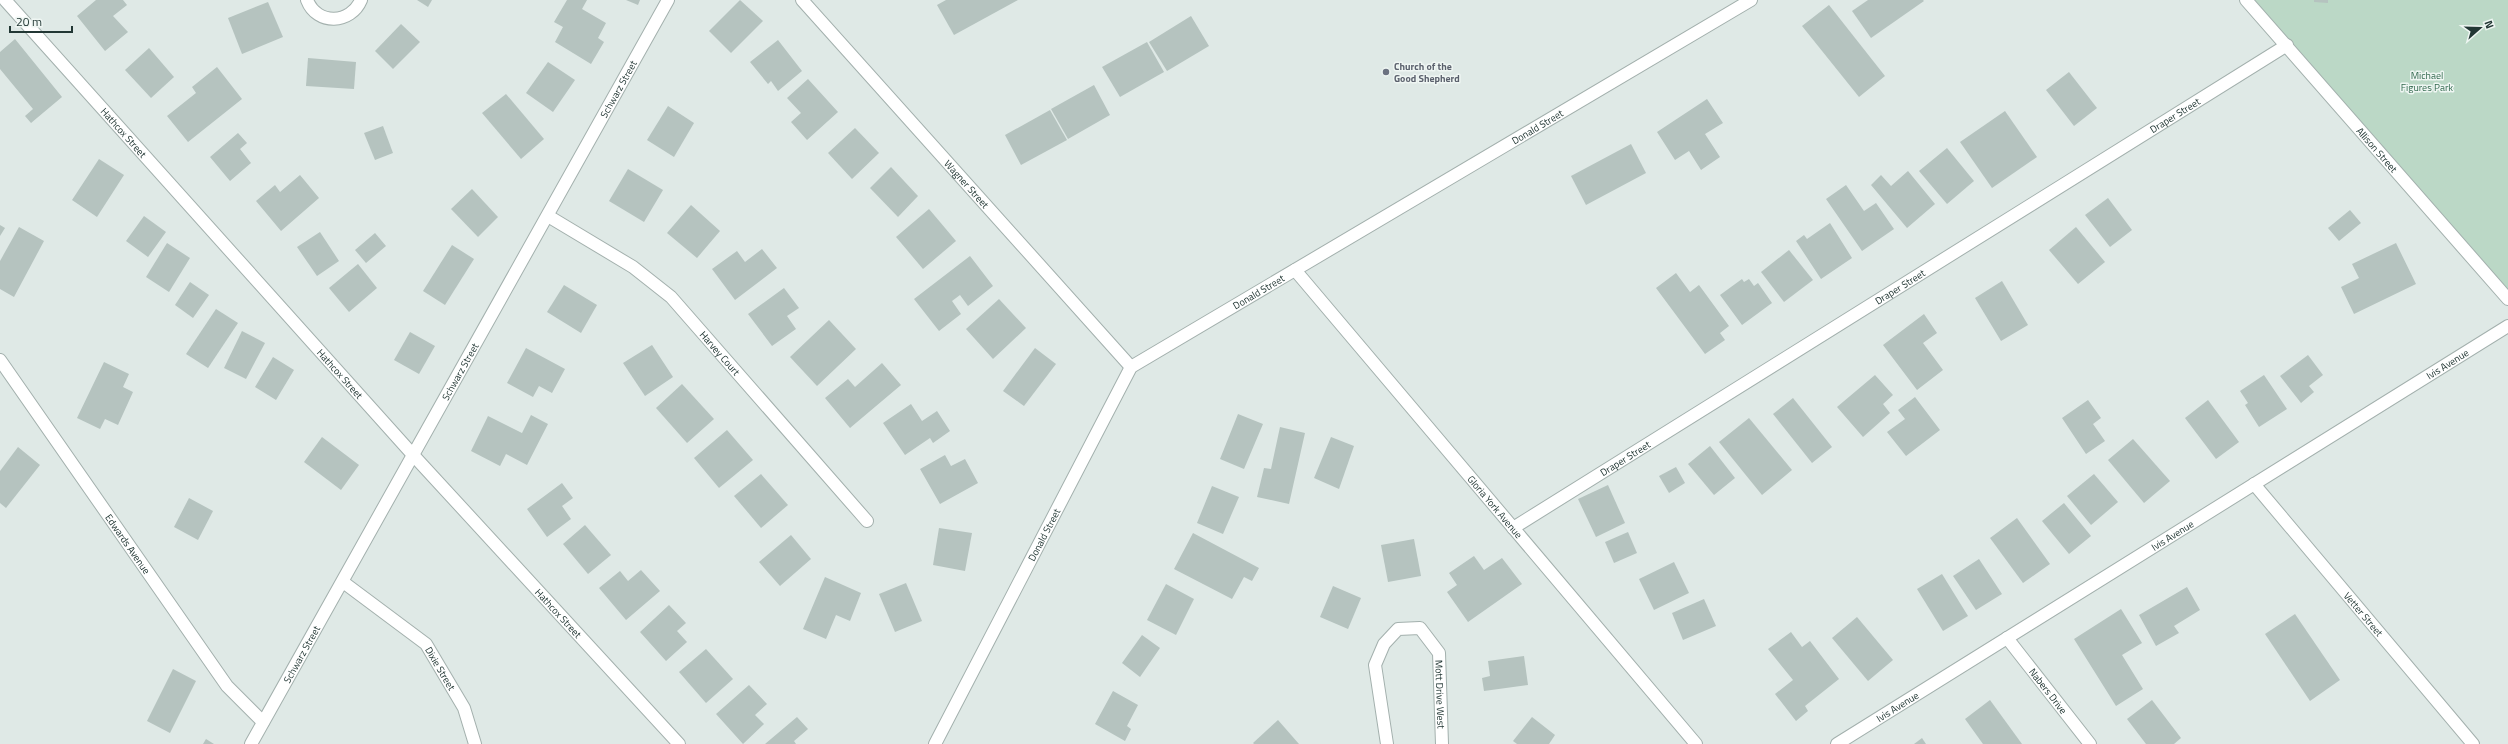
<svg xmlns="http://www.w3.org/2000/svg" width="2508" height="744" font-family="'Titillium Web',sans-serif">
<style>
.green{fill:#bbd8c6}
.building{fill:#b5c3bf}
.lines{fill:none;stroke-linecap:round;stroke-linejoin:round}
.street-casing{stroke:#a3b0ad;stroke-width:14}
.street{stroke:#fff;stroke-width:12}
.worship-dot{fill:#6b7280;stroke:#eff6f3;stroke-width:1.5}
.labels{text-anchor:middle;dominant-baseline:central;stroke-width:3;stroke-linejoin:round;paint-order:stroke}
.worship-label{font-size:10px;font-weight:bold;fill:#5b616d;stroke:#eff6f3;text-anchor:start}
.park-label{font-size:10px;fill:#32694e;stroke:#eff6f3}
.street-label{font-size:10px;fill:#223734;stroke:#eff6f3}
</style>
<rect width="100%" height="100%" fill="#dfe9e6"/>
<path class="green" d="M2249,0H2508V294Z"/>
<g class="building">
<path d="M96,0H123L127,5L113,16L128,32L105,51L77,16Z"/>
<path d="M417,0H432L428,7Z"/>
<path d="M567,0H587L582,9L606,23L598,38L604,42L591,64L555,42L563,27L554,22Z"/>
<path d="M626,0H640L638,5Z"/>
<path d="M740,0L763,21L731,53L709,31Z"/>
<path d="M946,0H1018L954,35L937,5Z"/>
<path d="M1868,0H1923L1924,1L1871,38L1852,11Z"/>
<path d="M2314,0H2328V3L2314,2Z"/>
<path d="M268,2L283,37L242,54L228,18Z"/>
<path d="M1829,5L1885,76L1859,97L1802,26Z"/>
<path d="M1191,16L1209,46L1167,71L1149,42Z"/>
<path d="M401,24L420,42L393,69L375,51Z"/>
<path d="M15,39L62,97L31,123L25,116L33,109L0,69V52Z"/>
<path d="M778,40L802,71L778,91L771,81L768,84L750,62Z"/>
<path d="M1147,42L1164,72L1120,97L1102,67Z"/>
<path d="M149,48L174,77L151,98L125,70Z"/>
<path d="M308,58L356,62L354,89L306,86Z"/>
<path d="M548,62L575,80L553,112L526,93Z"/>
<path d="M217,67L242,99L188,142L167,116L196,93L192,87Z"/>
<path d="M2069,72L2097,108L2074,126L2046,90Z"/>
<path d="M808,79L838,112L807,140L791,122L801,113L787,98Z"/>
<path d="M1094,85L1110,115L1068,139L1051,109Z"/>
<path d="M506,94L544,139L521,159L482,113Z"/>
<path d="M1707,99L1723,123L1705,134L1720,157L1701,170L1689,151L1675,160L1657,132Z"/>
<path d="M668,106L694,123L674,157L647,140Z"/>
<path d="M1050,110L1067,140L1021,165L1005,135Z"/>
<path d="M2005,111L2037,157L1992,188L1960,142Z"/>
<path d="M383,126L393,153L375,160L364,133Z"/>
<path d="M855,128L879,153L852,179L828,153Z"/>
<path d="M238,133L247,143L240,149L251,163L230,181L210,157Z"/>
<path d="M1631,144L1646,173L1586,205L1571,176Z"/>
<path d="M1947,148L1974,181L1947,204L1919,171Z"/>
<path d="M99,159L124,175L97,217L72,200Z"/>
<path d="M891,167L918,196L898,217L870,188Z"/>
<path d="M628,169L663,190L644,222L609,201Z"/>
<path d="M1908,171L1935,204L1907,228L1871,185L1881,175L1891,186Z"/>
<path d="M300,175L319,198L281,231L256,201L275,185L280,192Z"/>
<path d="M1846,185L1864,211L1876,203L1894,229L1862,251L1826,199Z"/>
<path d="M472,189L498,217L478,237L451,209Z"/>
<path d="M2108,198L2132,230L2110,247L2085,215Z"/>
<path d="M691,205L720,231L697,258L667,233Z"/>
<path d="M929,209L956,241L923,269L896,237Z"/>
<path d="M2350,210L2361,223L2339,241L2328,228Z"/>
<path d="M144,216L166,232L148,257L126,241Z"/>
<path d="M1830,223L1852,258L1821,279L1796,241L1804,235L1807,239Z"/>
<path d="M0,225L5,228L0,236Z"/>
<path d="M19,227L44,241L14,297L0,289V261Z"/>
<path d="M2076,227L2105,262L2078,284L2049,250Z"/>
<path d="M320,232L339,261L317,276L297,247Z"/>
<path d="M375,233L386,246L366,263L355,250Z"/>
<path d="M167,243L190,258L169,292L146,277Z"/>
<path d="M2396,243L2416,284L2354,314L2341,287L2359,278L2352,264Z"/>
<path d="M452,245L474,259L445,305L423,291Z"/>
<path d="M762,249L777,268L735,300L712,269L737,251L745,262Z"/>
<path d="M1789,250L1813,280L1784,302L1761,272Z"/>
<path d="M970,256L993,286L968,306L960,295L952,301L961,314L939,331L914,299Z"/>
<path d="M358,264L377,288L349,312L329,288Z"/>
<path d="M1676,273L1690,292L1699,285L1729,326L1720,333L1725,340L1705,354L1656,288Z"/>
<path d="M1742,279L1744,282L1749,279L1754,286L1758,283L1772,303L1742,325L1720,295Z"/>
<path d="M2002,281L2028,325L2001,341L1975,298Z"/>
<path d="M190,282L209,295L193,318L175,305Z"/>
<path d="M564,285L597,305L581,333L547,312Z"/>
<path d="M784,288L799,308L787,316L796,329L772,346L748,314Z"/>
<path d="M999,299L1026,328L993,359L966,329Z"/>
<path d="M216,309L238,323L208,368L186,354Z"/>
<path d="M1924,314L1937,333L1923,343L1943,370L1917,390L1883,345Z"/>
<path d="M829,320L856,349L817,386L790,357Z"/>
<path d="M242,331L265,343L246,379L224,368Z"/>
<path d="M410,332L435,346L419,374L394,360Z"/>
<path d="M652,345L673,377L645,396L623,363Z"/>
<path d="M526,348L565,369L552,393L539,386L533,397L507,383Z"/>
<path d="M1035,348L1056,364L1024,406L1003,391Z"/>
<path d="M2308,355L2323,375L2309,386L2314,392L2301,403L2280,376Z"/>
<path d="M273,357L294,370L276,400L255,387Z"/>
<path d="M104,362L129,374L123,387L133,392L118,425L105,419L100,429L77,418Z"/>
<path d="M882,363L901,385L850,428L825,398L848,379L855,387Z"/>
<path d="M1875,375L1893,395L1883,404L1890,413L1863,437L1837,407Z"/>
<path d="M2264,375L2287,409L2259,427L2245,405L2248,403L2240,391Z"/>
<path d="M682,384L714,419L687,443L656,408Z"/>
<path d="M1915,397L1940,430L1906,456L1887,432L1905,419L1898,410Z"/>
<path d="M1793,398L1832,447L1812,463L1773,414Z"/>
<path d="M2088,400L2101,418L2093,424L2105,441L2086,454L2062,418Z"/>
<path d="M2208,400L2239,442L2216,459L2185,418Z"/>
<path d="M911,404L922,421L937,411L950,431L933,443L930,438L905,455L883,423Z"/>
<path d="M1238,414L1263,424L1244,469L1220,459Z"/>
<path d="M531,415L548,424L527,465L506,454L500,466L471,451L488,416L522,433Z"/>
<path d="M1749,418L1792,470L1762,495L1719,442Z"/>
<path d="M1280,427L1305,433L1289,504L1257,497L1264,468L1271,469Z"/>
<path d="M727,430L753,460L719,488L694,458Z"/>
<path d="M322,437L359,465L341,490L304,462Z"/>
<path d="M1331,437L1354,446L1339,489L1314,478Z"/>
<path d="M2133,439L2170,481L2144,503L2108,460Z"/>
<path d="M1710,446L1735,478L1714,495L1688,464Z"/>
<path d="M18,447L40,465L6,508L0,503V471Z"/>
<path d="M945,455L951,466L965,459L978,483L940,504L920,469Z"/>
<path d="M1676,467L1685,483L1669,493L1659,476Z"/>
<path d="M761,474L788,505L761,528L734,496Z"/>
<path d="M2094,474L2118,502L2091,525L2067,496Z"/>
<path d="M562,483L573,498L562,506L571,519L547,537L527,509Z"/>
<path d="M1608,485L1625,523L1596,537L1578,499Z"/>
<path d="M1212,486L1239,497L1223,534L1197,523Z"/>
<path d="M189,498L213,511L198,540L174,527Z"/>
<path d="M2064,503L2091,536L2069,554L2042,521Z"/>
<path d="M2017,518L2050,564L2023,583L1990,538Z"/>
<path d="M585,525L611,555L588,574L563,544Z"/>
<path d="M939,528L972,533L965,571L933,565Z"/>
<path d="M1628,532L1637,553L1614,563L1605,542Z"/>
<path d="M1193,533L1259,568L1252,581L1244,577L1232,599L1174,569Z"/>
<path d="M791,535L811,559L780,586L759,562Z"/>
<path d="M1414,539L1421,576L1388,582L1381,545Z"/>
<path d="M1474,556L1484,570L1502,558L1522,584L1468,622L1447,592L1457,585L1449,573Z"/>
<path d="M1979,559L2002,594L1976,610L1953,576Z"/>
<path d="M1674,562L1689,593L1654,610L1639,579Z"/>
<path d="M641,570L660,591L626,620L599,588L620,571L628,581Z"/>
<path d="M1942,574L1968,616L1943,631L1917,589Z"/>
<path d="M825,577L861,593L850,621L836,615L826,639L803,629Z"/>
<path d="M906,583L922,621L895,632L879,594Z"/>
<path d="M1166,584L1194,599L1176,635L1147,620Z"/>
<path d="M1333,586L1361,598L1348,629L1320,617Z"/>
<path d="M2187,587L2200,610L2174,626L2179,633L2156,646L2139,615Z"/>
<path d="M1704,599L1716,626L1683,640L1672,613Z"/>
<path d="M669,605L686,623L677,631L687,642L666,661L640,632Z"/>
<path d="M2121,609L2142,643L2122,655L2143,689L2116,706L2074,639Z"/>
<path d="M2295,614L2340,680L2310,701L2265,634Z"/>
<path d="M1857,617L1893,660L1868,681L1832,638Z"/>
<path d="M1791,632L1802,647L1810,641L1839,679L1805,706L1808,711L1796,721L1775,694L1793,680L1768,649Z"/>
<path d="M1142,635L1160,648L1140,677L1122,663Z"/>
<path d="M706,649L733,679L706,703L679,672Z"/>
<path d="M1524,656L1528,685L1484,691L1482,678L1490,676L1488,661Z"/>
<path d="M173,669L196,681L170,733L147,721Z"/>
<path d="M749,685L767,704L755,715L764,724L743,744L716,714Z"/>
<path d="M1113,691L1138,705L1127,726L1131,729L1125,741L1095,724Z"/>
<path d="M1990,700L2022,744H1983L1965,719Z"/>
<path d="M2152,700L2181,738L2174,744H2146L2127,719Z"/>
<path d="M797,717L808,729L794,741L796,744H765Z"/>
<path d="M1532,717L1555,735L1549,744H1517L1513,741Z"/>
<path d="M1278,720L1299,744H1254L1253,743Z"/>
<path d="M1922,738L1926,744H1914Z"/>
<path d="M206,739L214,744H203Z"/>
</g>
<g class="lines">
<g class="street-casing">
<g id="street">
<path id="s1" d="M5,0L414,456L679,744"/>
<path d="M307,0C317,26 351,24 361,0"/>
<path id="s2" d="M802,0L1131,367"/>
<path id="s3" d="M2246,0L2508,299"/>
<path id="s4" d="M548,216L633,267L671,297L867,521"/>
<path id="s5" d="M1295,270L1696,744"/>
<path id="s6" d="M0,360L227,686L263,722"/>
<path id="s7" d="M2254,484L2473,744"/>
<path id="s8" d="M1513,528L2287,45"/>
<path id="s9" d="M343,582L426,644L464,708L475,744"/>
<path id="s10" d="M2007,638L2090,744"/>
<path id="s11" d="M251,744L668,0"/>
<path id="s12" d="M935,744L1131,367L1751,0"/>
<path id="s13" d="M1387,744L1375,665L1384,644L1398,629L1420,628L1439,653L1442,744"/>
<path id="s14" d="M1837,744L2508,326"/>
</g>
</g>
<use href="#street" class="street"/>
</g>
<circle class="worship-dot" cx="1386" cy="72" r="4"/>
<g class="labels">
<g class="worship-label">
<text x="1394" y="66">Church of the<tspan x="1394" dy="12">Good Shepherd</tspan></text>
</g>
<g class="park-label">
<text x="2427" y="75">Michael<tspan x="2427" dy="12">Figures Park</tspan></text>
</g>
<g class="street-label">
<text stroke="none"><textPath href="#s11" startOffset="751">Schwarz Street</textPath></text>
<text stroke="none"><textPath href="#s8" startOffset="780">Draper Street</textPath></text>
<text stroke="none"><textPath href="#s12" startOffset="897">Donald Street</textPath></text>
<text stroke="none"><textPath href="#s1" startOffset="178">Hathcox Street</textPath></text>
<text stroke="none"><textPath href="#s3" startOffset="199">Allison Street</textPath></text>
<text stroke="none"><textPath href="#s2" startOffset="247">Wagner Street</textPath></text>
<text stroke="none"><textPath href="#s8" startOffset="456">Draper Street</textPath></text>
<text stroke="none"><textPath href="#s12" startOffset="573">Donald Street</textPath></text>
<text stroke="none"><textPath href="#s4" startOffset="222">Harvey Court</textPath></text>
<text stroke="none"><textPath href="#s14" startOffset="719">Ivis Avenue</textPath></text>
<text stroke="none"><textPath href="#s11" startOffset="427">Schwarz Street</textPath></text>
<text stroke="none"><textPath href="#s1" startOffset="502">Hathcox Street</textPath></text>
<text stroke="none"><textPath href="#s8" startOffset="132">Draper Street</textPath></text>
<text stroke="none"><textPath href="#s5" startOffset="310">Gloria York Avenue</textPath></text>
<text stroke="none"><textPath href="#s12" startOffset="236">Donald Street</textPath></text>
<text stroke="none"><textPath href="#s14" startOffset="395">Ivis Avenue</textPath></text>
<text stroke="none"><textPath href="#s6" startOffset="224">Edwards Avenue</textPath></text>
<text stroke="none"><textPath href="#s1" startOffset="826">Hathcox Street</textPath></text>
<text stroke="none"><textPath href="#s7" startOffset="170">Vetter Street</textPath></text>
<text stroke="none"><textPath href="#s11" startOffset="103">Schwarz Street</textPath></text>
<text stroke="none"><textPath href="#s9" startOffset="132">Dixie Street</textPath></text>
<text stroke="none"><textPath href="#s10" startOffset="67">Nabers Drive</textPath></text>
<text stroke="none"><textPath href="#s13" startOffset="218">Mott Drive West</textPath></text>
<text stroke="none"><textPath href="#s14" startOffset="71">Ivis Avenue</textPath></text>
</g>
</g>
<g transform="translate(2480 28) rotate(70)" stroke="#eff6f3" stroke-width="3" paint-order="stroke">
<path d="M0-3L7 15L0 10L-7 15Z" fill="#223734"/>
<text y="-6" font-size="11" font-weight="bold" text-anchor="middle" fill="#223734">N</text>
</g>
<path d="M10 26v6h62v-6" fill="none" stroke="#223734" stroke-width="2"/>
<text x="16" y="26" font-size="12" fill="#223734" stroke="#eff6f3" stroke-width="3" paint-order="stroke">20 m</text>
</svg>
